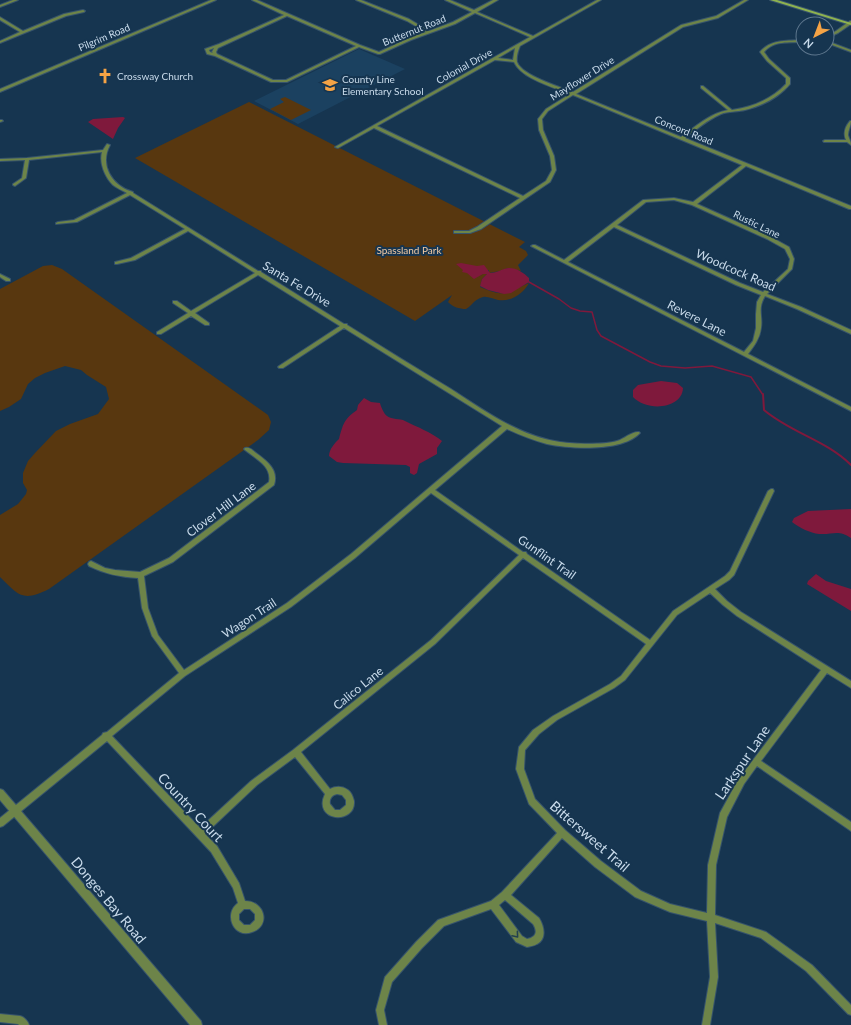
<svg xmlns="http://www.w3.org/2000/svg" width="851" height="1025" font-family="Lato,sans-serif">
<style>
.built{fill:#1b4160}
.green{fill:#58370f}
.water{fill:#7f193c}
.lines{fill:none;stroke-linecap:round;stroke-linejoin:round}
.stream-far1{stroke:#7f193c;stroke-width:1.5}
.stream{stroke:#7f193c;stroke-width:2}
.minor-casing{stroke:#36536c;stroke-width:2}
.tertiary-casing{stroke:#36536c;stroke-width:2}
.secondary-casing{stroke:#36536c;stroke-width:2}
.minor{fill:#6d8449;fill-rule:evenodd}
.tertiary{fill:#6d8449;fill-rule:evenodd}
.secondary{fill:#8eb24f;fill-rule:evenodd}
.oneway{stroke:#23414f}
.labels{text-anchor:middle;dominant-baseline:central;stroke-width:4;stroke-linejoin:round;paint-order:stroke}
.far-street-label{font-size:10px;fill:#c9dbeb;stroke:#163550}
.far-poi-label{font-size:10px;fill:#c9dbeb;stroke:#163550;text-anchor:start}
.far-park-label{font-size:10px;fill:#f2cba5;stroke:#163550}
.street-label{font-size:12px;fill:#c9dbeb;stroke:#163550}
.near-street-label{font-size:14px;fill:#c9dbeb;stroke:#163550}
</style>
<rect width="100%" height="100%" fill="#163550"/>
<path class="built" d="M359,49L405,69L298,124L254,101Z"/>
<g class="green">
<path d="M285,97L311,110L291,120L270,109L284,102L280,99Z"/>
<path d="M249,102L525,242L519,247L526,251L528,255L518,265L521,271L508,268L500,271L489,273V270L475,279L483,274H487L482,279L480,287C506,298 506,293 529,283C523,294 511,302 498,300C493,299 488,296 483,297C473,300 472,306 466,309C459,309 453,307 448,302L452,295L415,321L135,158Z"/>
<path d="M52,265L62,269L268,415L271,422L269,430L258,440L49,589C23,602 19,596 0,577V515L18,504L26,494L27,490L23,483V473L28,461L35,453L56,431L70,424L98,414L109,399L106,387L87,375L81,370L65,366L45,373L35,378L28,384L21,399L9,407L0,411V289L43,266Z"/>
</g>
<g class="water">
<path d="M123,117L125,118L118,128L113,139L88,122L93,119Z"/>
<path d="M461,263L477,266L484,265L490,273C497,273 504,268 509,268C517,268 524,273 529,278V282L511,293L504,294L488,290L480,286L482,279L487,274H483L474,279L467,273L462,272L463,270L456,264Z"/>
<path d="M661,381L677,383L683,388C682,409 647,412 633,397V390L638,385Z"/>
<path d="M364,398L371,402L380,403C381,407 384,414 387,416C392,420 400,418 405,421C417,427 431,432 442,441L437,448V454L419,464L417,473L414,475L410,473V467L406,465L343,463L337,462L329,456C329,449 335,443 339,439C343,424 344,419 357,410L358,405Z"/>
<path d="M851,509V538C838,529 833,535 819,534C810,533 800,528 792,522L794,518L808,511Z"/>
<path d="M816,574L826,581L851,589V611L807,584L808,581Z"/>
</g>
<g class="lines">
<path class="stream-far1" d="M529,282L559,299L571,308L580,311L592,312L597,330L601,336L650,362L661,366L685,368L712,366L751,377L763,395"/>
<path class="stream" d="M763,394L764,410C791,433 826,440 851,465"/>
<g class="minor-casing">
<g id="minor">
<path d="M13,0H18L0,7V5Z"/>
<path d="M252,0H257L360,45L379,52L409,38L426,32L407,21L356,0H361L409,19L429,31L453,22L472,12L445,0H450L474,10L493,0H498L477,12L533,36L597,0H601L520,46C518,51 516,56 517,62C521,75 560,87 573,92L681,25L716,16L744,0H748L718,18L683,27L576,94L681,137C696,126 709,114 728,110L701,88V86H703L732,110C752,107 772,99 786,84V78L767,61L760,52C771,39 787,41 803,40V42C789,43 774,40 764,52L769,59L790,78V84C779,97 762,106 745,110C737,112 728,111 721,114C707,120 696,130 685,138L851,206V209H849L746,166L697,204L771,237L789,247L794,259L792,269L767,294L801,307L851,330V334L797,309L765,296C757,309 763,316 761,328C760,338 754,346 748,354L851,407V411L531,246L533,245H535L564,260L643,200L674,198L693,202L742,165L573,95L548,111L542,119L543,130L554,156L556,170L550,182L481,229L470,233H454V231H469L477,227L520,198L374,128L338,148L335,147L530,37L475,13L455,24L411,40L380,54H378L359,47L287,82H271L215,56L207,54L205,49L219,44L284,15ZM287,16L356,46L286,80H273L217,54L216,52L218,48ZM214,48L212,52L213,53L210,52L209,50ZM515,48L513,60L498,58ZM495,60L514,62C522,79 553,87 570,94L546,109L538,119L539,130L550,156L552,170L546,181L523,196L377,126ZM674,200L692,205L767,239L785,249L790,259L788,269L763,292L740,283L617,225L646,202ZM614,227L736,285L761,295L757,302L756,314V328L753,341L744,352L568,262Z"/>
<path d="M83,10L85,11L84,12L66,16L0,43V41L20,32L0,20V17L23,31L64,14Z"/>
<path d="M850,21H851V24L838,33L827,38V36L836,31Z"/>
<path d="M827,41L851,50V52L827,43Z"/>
<path d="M0,120H2L3,121L0,122Z"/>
<path d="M850,121H851C851,126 848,130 848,135C849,139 851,141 851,145L847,142H824L823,141L825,140H846C843,133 845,127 850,121Z"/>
<path d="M107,144L110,145C99,165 112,186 133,192V193L258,271H261V272L344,324H347V325C382,347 416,368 451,389C485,411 519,436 560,442C574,444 604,445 617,441C624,439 632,431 639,432L640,433C622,452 571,449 547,444C533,440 520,435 507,429L435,490L523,552H526L527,554L650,640L673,611L725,576L730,571L768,491L771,489H773L774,491L734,575L729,580L715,589L727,601L741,612L851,681V688L827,673L761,761L851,822V831L757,766L744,784L727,817L716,865L715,915L766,932L812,965L851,1005V1015L848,1014L806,971L761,938L715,923L718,977L710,1025H702L710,977L707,921L670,912L635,897L595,867L562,838L511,895L539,918C544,926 547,939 537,944C534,946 530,946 527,947L516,942L491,909L444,926L422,948L392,982L384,1010L387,1025H379L376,1010L385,977L416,942L438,920L491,901L502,892L557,833L529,804L516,769L519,747L533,730L553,716L610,684L621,676L646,644L523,558L435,644L301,752L330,789C336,786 342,786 348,790C351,792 353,797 354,801C356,825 312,822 325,794L295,757L257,785L205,834L217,846L239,883L245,901C265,901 271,926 252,932C234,939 223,914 238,903L233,888L211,852L107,741L3,826L0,827V818L102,735L103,733L107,732L179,673L152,636L142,608L138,578C120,577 105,574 89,566L88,564L89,562L91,561L105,568L115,570L140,572L169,558L269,482C272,466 256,459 245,450L244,449L245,448C250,447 252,450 256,453C267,461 279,470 274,485L173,562L144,576L148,608L158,635L184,670L287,603L351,554L502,426L344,328L283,368H279L278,367L279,366L340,326L258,275L195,313L209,323V325H205L191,316L161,334H157V332L188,313L173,303V301H177L191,311L255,273L188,231L135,260L117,264H115V262L131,258L185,229L130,195L77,222L56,224V223L58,222L74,220L127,193C123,191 117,188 113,185C105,177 99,163 102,152L29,160L26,178L15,186L13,185V184L22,178L25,160L0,161V159L27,158L103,150ZM431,493L519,555L431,640L293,750L251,781L200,828L112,736L185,676L291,607L355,558ZM710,593L723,605L737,616L821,670L738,780L720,813L708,865L707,913L670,904L641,891L601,861L565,830L535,799L524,769L525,750L539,734L557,720L614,688L625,680L677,615ZM337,794L342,795L346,800V805L340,810H335L330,804C329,799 332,795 337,794ZM505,900L533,924C538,932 536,937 527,939L522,936L499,905ZM244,909H250L255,914V920L250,925H244L239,920V914Z"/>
<path d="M0,274L10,279V281H6L0,277Z"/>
<path d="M0,1014L20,1016C24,1017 28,1021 29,1025H19L18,1024L0,1022Z"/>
</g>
</g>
<g class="tertiary-casing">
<g id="tertiary">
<path d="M211,0H216L0,92V89Z"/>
<path d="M0,789L3,790L201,1021L202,1025H190L0,800Z"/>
</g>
</g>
<g class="secondary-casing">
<path id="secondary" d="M770,0H777L851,23V25Z"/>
</g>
<use href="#minor" class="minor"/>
<use href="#tertiary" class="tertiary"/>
<use href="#secondary" class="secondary"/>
</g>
<defs><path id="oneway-chevron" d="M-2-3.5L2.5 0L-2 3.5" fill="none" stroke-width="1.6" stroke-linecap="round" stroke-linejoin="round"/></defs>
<use class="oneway" href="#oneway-chevron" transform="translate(516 935) rotate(50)"/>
<defs>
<g id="church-bare" transform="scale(1.2)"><path d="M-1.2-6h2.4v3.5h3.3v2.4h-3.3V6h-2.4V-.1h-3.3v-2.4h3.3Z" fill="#f5a345" stroke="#163550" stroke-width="2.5" paint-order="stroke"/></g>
<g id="school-bare" transform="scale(1.2)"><path d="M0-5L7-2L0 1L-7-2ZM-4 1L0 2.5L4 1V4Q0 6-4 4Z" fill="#f5a345" stroke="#163550" stroke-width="2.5" paint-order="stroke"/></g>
</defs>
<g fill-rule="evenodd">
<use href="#church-bare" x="105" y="76"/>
<use href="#school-bare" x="330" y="85"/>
</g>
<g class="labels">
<g class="far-street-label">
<text transform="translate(414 30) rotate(-22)">Butternut Road</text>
<text transform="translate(104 37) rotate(-23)">Pilgrim Road</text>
<text transform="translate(464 66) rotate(-29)">Colonial Drive</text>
<text transform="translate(582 78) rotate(-32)">Mayflower Drive</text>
<text transform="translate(684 130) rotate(22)">Concord Road</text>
<text transform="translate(757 224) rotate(26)">Rustic Lane</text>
</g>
<g class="far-poi-label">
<text x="117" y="76">Crossway Church</text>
<text x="342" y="79">County Line<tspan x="342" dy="12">Elementary School</tspan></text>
</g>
<g class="far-park-label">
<text x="409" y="250">Spassland Park</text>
</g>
<g class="street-label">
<text transform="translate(736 270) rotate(24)">Woodcock Road</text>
<text transform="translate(297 284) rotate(31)">Santa Fe Drive</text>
<text transform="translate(697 318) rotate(27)">Revere Lane</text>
<text transform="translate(221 509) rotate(-37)">Clover Hill Lane</text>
<text transform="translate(547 557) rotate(35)">Gunflint Trail</text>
<text transform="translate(249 618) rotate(-33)">Wagon Trail</text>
<text transform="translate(358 688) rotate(-39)">Calico Lane</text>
</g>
<g class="near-street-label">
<text transform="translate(742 762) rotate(-56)">Larkspur Lane</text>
<text transform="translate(191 807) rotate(47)">Country Court</text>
<text transform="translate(590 836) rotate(41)">Bittersweet Trail</text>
<text transform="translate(109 900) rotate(50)">Donges Bay Road</text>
</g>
</g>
<g transform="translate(815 36) rotate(222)"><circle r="19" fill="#163550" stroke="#5e778e"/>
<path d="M0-3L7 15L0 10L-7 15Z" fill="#f5a345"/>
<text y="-6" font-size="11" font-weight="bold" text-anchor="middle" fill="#c9dbeb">N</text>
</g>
</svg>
